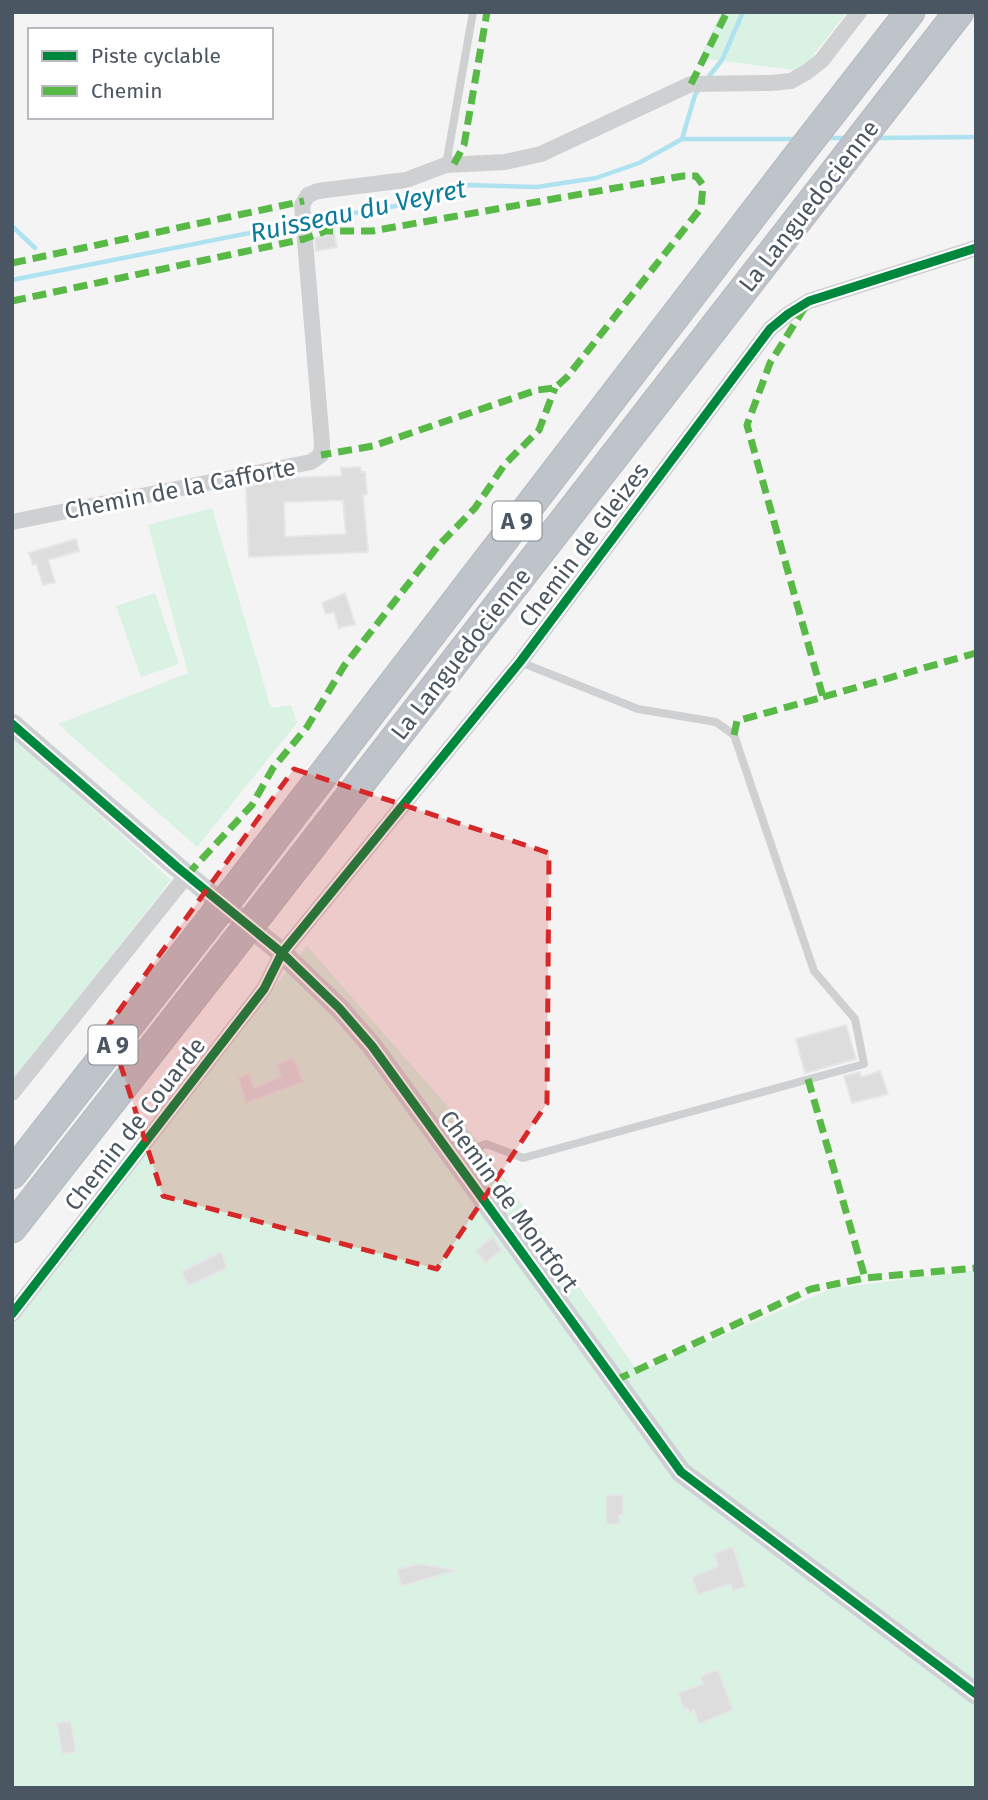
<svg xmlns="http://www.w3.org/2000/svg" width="988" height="1800" font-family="'Fira Sans',sans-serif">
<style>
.green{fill:#d9f2e3}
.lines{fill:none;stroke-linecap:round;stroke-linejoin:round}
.stream{stroke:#aee2f0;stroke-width:4.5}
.building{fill:#ddddde;stroke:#e5e6e7;stroke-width:2;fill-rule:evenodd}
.highway-casing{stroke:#b9bec3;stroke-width:31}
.lane{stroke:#ced0d2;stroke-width:8}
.street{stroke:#ced0d2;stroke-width:16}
.secondary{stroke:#ced0d4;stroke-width:21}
.highway{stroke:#bec4c9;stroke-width:28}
.highway-bridge-casing{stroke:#b9bec3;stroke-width:31;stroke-linecap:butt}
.highway-bridge{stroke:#bec4c9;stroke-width:28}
.quiet{stroke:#58b947;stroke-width:7;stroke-dasharray:14 7;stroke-linecap:butt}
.cycleway-casing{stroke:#fff;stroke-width:13}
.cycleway{stroke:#00873e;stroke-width:9}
.marked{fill:#d62828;fill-opacity:0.2;stroke:#d62828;stroke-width:5;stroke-dasharray:14 9;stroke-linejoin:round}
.labels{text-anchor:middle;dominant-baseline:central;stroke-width:6;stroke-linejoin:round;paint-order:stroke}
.shield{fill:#fff;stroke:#808990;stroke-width:2}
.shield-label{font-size:23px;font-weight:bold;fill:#4a5661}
.street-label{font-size:24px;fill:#4a5661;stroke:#fff}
.water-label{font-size:26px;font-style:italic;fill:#0c7c9b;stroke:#fff}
</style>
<rect width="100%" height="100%" fill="#f4f4f4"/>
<g class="green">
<path d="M721,12H847L801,71L700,58Z"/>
<path d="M212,508L271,708L291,705L297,723L197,847L58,724L188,673L148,525Z"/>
<path d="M155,593L179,664L141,677L116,606Z"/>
<path d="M12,736L171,880L12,1082Z"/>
<path d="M307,946L479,1142L638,1372L830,1289L976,1270V1788H12V1316Z"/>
</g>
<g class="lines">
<g class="stream">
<path d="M706,80L722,60L743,12"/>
<path d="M826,138H849"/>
<path d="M875,138L976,137"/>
<path d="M682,139H796"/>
<path d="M308,221L419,202L467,185L537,187L596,178L639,163L682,139L695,95L700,87"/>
<path d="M12,226L35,248"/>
<path d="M12,280L300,223"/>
</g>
</g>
<g class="building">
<path d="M334,234L337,247L316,251L315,238Z"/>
<path d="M360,467L361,472H365L367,494L363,495L368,552L249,557L246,486L286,478L341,476V468ZM343,500L346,534L285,537L284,502Z"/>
<path d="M76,539L79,551L48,560L55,582L43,585L36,563L33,565L29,553Z"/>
<path d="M345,593L355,624L339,628L334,612L326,614L322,603Z"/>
<path d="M846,1025L856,1059L805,1073L796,1039Z"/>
<path d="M294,1058L303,1082L246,1103L238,1077L249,1073L254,1088L281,1077L277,1064Z"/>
<path d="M880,1071L888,1094L852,1103L844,1076L860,1072L861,1077Z"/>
<path d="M493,1237L502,1250L485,1263L476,1250Z"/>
<path d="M221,1252L227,1268L188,1286L182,1271Z"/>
<path d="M606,1495H623V1515H619L620,1524H606Z"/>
<path d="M733,1547L746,1587L733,1591L730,1584L698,1595L692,1577L718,1566L714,1553Z"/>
<path d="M420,1564L455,1570V1571L401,1586L397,1569Z"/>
<path d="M718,1670L733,1710L699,1724L694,1710L689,1713L687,1708L684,1709L678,1693L703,1684L700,1676Z"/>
<path d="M71,1721L76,1752L62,1754L57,1723Z"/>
</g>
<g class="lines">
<g class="highway-casing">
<g id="highway">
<path d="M234,891L801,152L910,12"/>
<path d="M261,911L959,12"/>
<path d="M12,1174L214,916"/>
<path d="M12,1228L243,933"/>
</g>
</g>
<g class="lane">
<path d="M446,165L473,12"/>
<path d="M453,1157L486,1144L523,1158L864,1064L855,1019L814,971L734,735L716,722L638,709L520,662"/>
</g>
<g class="street">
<path d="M12,522L311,462L321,455L322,443L302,205L308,195L318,191L406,180L446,165L505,162L541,154L691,84L771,83L791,81L807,72L822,60L859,12"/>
<path d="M12,1093L187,875"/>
<path d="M12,1314L264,989L282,953L520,662L770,329L788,314L809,301L976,248"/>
</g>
<path class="secondary" d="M12,724L177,867L282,953L339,1008L372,1046L681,1472L976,1694"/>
<use href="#highway" class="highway"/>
<g class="highway-bridge-casing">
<g id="highway-bridge">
<path d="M214,916L234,891"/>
<path d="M243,933L261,911"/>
</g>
</g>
<use href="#highway-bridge" class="highway-bridge"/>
<g class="quiet">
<path d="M691,84L727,12"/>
<path d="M454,164L464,145L487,12"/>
<path d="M12,263L304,201"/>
<path d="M12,301L304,239L326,231H372L683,176H696L703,185L701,208L567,377L555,388L537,390L373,446L321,455"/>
<path d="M823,697L976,653"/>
<path d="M734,735L737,721L823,697L747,425L770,363L805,307"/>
<path d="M187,875L252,805L273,768L307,727L344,666L438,546L475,508L505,464L539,430L555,388"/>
<path d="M808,1079L865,1278L976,1268"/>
<path d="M616,1380L811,1289L865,1278"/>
</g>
<g class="cycleway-casing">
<g id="cycleway">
<path d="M12,724L177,867L282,953L339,1008L372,1046L681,1472L976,1694"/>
<path d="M12,1314L264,989L282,953L520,662L770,329L788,314L809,301L976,248"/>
</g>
</g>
<use href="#cycleway" class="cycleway"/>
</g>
<path class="marked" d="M294,769L549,853L547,1103L437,1269L163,1196L108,1026Z"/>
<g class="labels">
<g class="shield">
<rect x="492.5" y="501.5" width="49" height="39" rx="5"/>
<rect x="88.5" y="1025.5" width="49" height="39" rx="5"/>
</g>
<g class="shield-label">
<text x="517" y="521">A 9</text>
<text x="113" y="1045">A 9</text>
</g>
<g class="street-label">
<text transform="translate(809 206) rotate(-52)">La Languedocienne</text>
<text transform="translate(180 489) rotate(-11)">Chemin de la Cafforte</text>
<text transform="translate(584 545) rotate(-53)">Chemin de Gleizes</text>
<text transform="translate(461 654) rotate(-52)">La Languedocienne</text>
<text transform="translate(135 1124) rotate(-52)">Chemin de Couarde</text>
<text transform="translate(509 1201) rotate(54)">Chemin de Montfort</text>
</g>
<g class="water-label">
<text transform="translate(358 211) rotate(-12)">Ruisseau du Veyret</text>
</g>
</g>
<rect width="988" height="1800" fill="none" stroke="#4a5661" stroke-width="28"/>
<rect x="28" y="28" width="245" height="91" fill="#ffffff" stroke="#b7bbc0" stroke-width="2"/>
<rect x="42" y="51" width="35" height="10" fill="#00873e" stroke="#b7bbc0" stroke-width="2"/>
<text x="91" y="63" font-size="21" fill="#4a5661">Piste cyclable</text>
<rect x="42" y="86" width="35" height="10" fill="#58b947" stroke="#b7bbc0" stroke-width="2"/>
<text x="91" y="98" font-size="21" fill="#4a5661">Chemin</text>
</svg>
